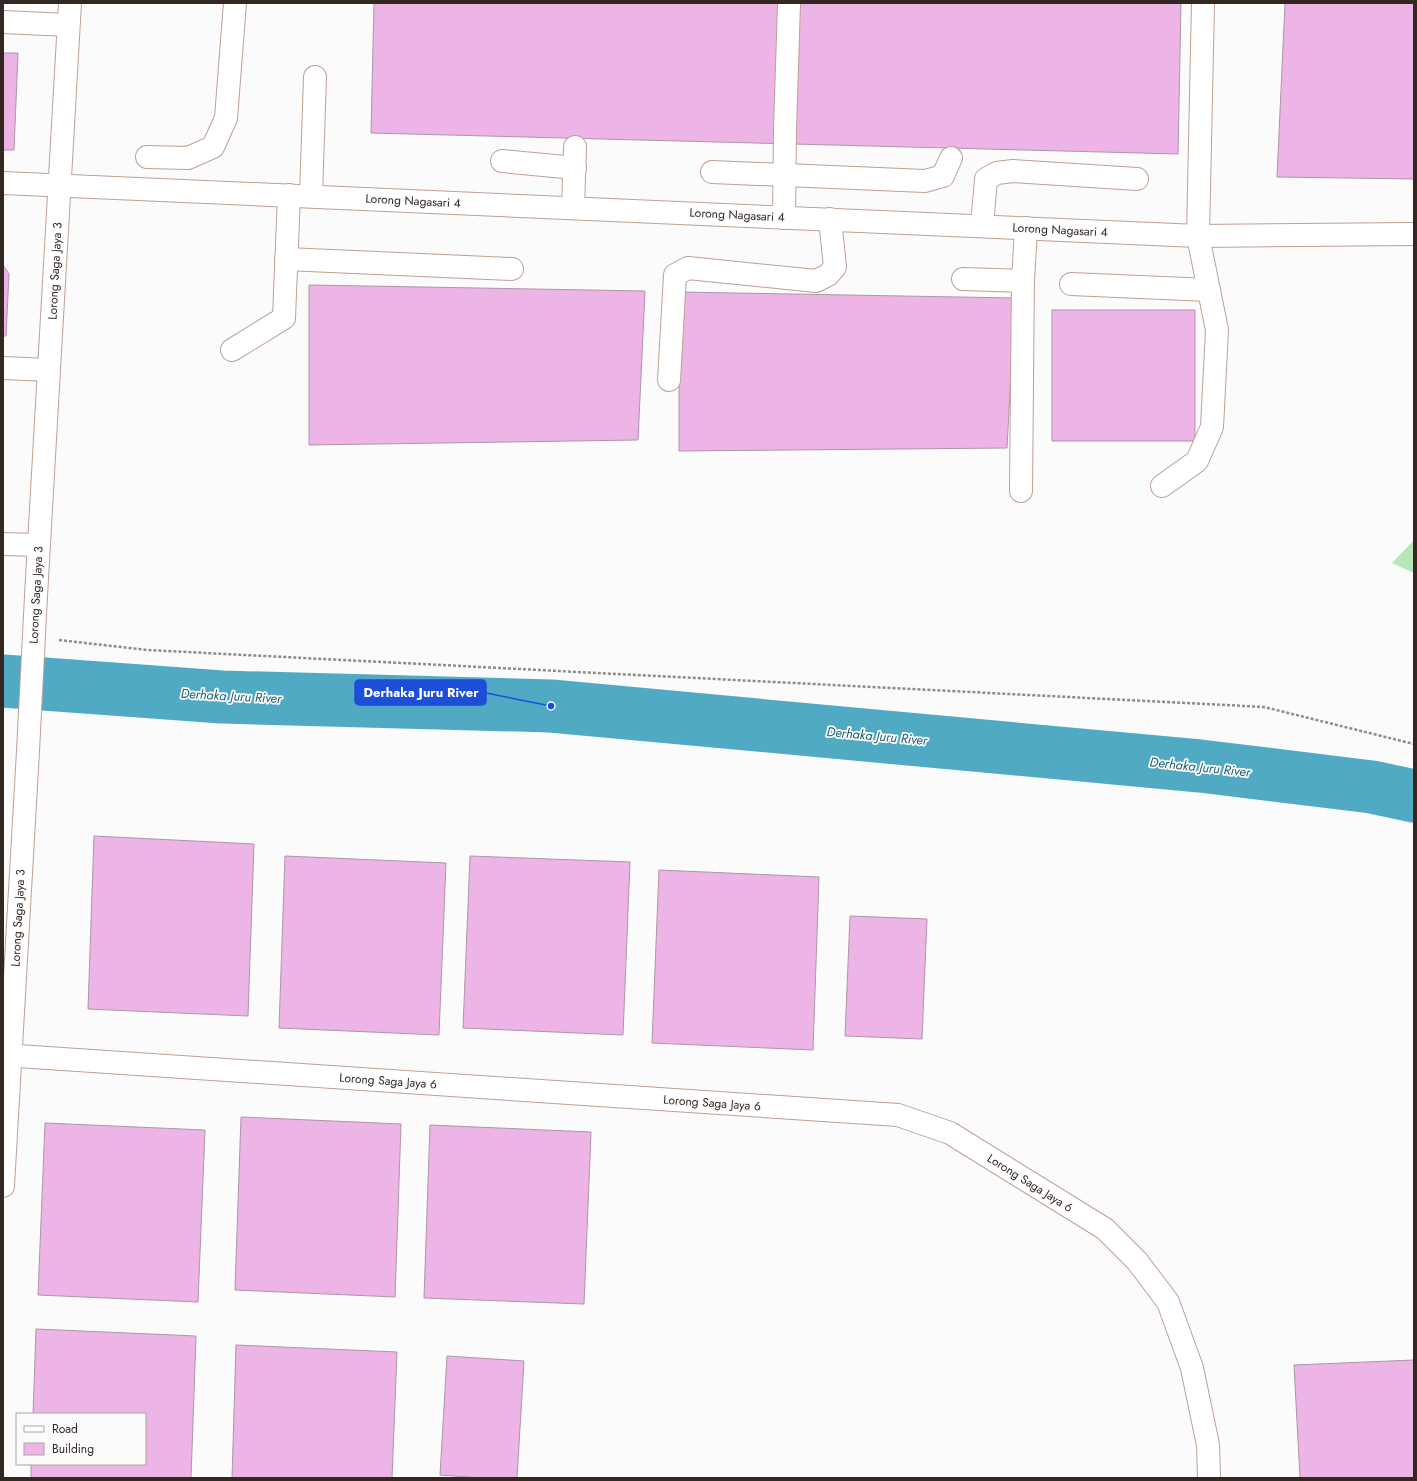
<svg xmlns="http://www.w3.org/2000/svg" width="1417" height="1481" font-family="Jost,sans-serif">
<style>
.green{fill:#b7e6b9}
.lines{fill:none;stroke-linecap:round;stroke-linejoin:round}
.river{stroke:#50aac4;stroke-width:53}
.building{fill:#edb4e6;stroke:#ae95aa}
.minor-casing{stroke:#bfa092;stroke-width:24}
.path{stroke:#918b88;stroke-width:2.5;stroke-dasharray:3 2;stroke-linecap:butt}
.minor{stroke:#fff;stroke-width:22}
.minor-bridge-casing{stroke:#bfa092;stroke-width:24;stroke-linecap:butt}
.minor-bridge{stroke:#fff;stroke-width:22}
.labels{text-anchor:middle;dominant-baseline:central;stroke-width:3.5;stroke-linejoin:round;paint-order:stroke}
.street-label{font-size:12px;fill:#332722;stroke:#fbfbfb}
.water-label{font-size:13px;font-style:italic;fill:#175f72;stroke:#fbfbfb}
.leader{fill:none;stroke:#1d4ed8;stroke-width:1.5}
.callout-dot{fill:#1d4ed8;stroke:#fbfbfb;stroke-width:1.5}
.callout{fill:#1d4ed8;stroke:#1d4ed8;stroke-width:1.5}
.callout-label{font-size:13px;text-anchor:middle;font-weight:bold;fill:#fff}
</style>
<rect width="100%" height="100%" fill="#fbfbfb"/>
<path class="green" d="M1414,540V573L1392,563Z"/>
<g class="lines">
<path class="river" d="M3,681L222,697L551,706L1200,766L1372,787L1414,796"/>
</g>
<g class="building">
<path d="M374,3H1181L1178,154L371,133Z"/>
<path d="M1285,3H1414V179L1277,177Z"/>
<path d="M3,53H18L14,150H3Z"/>
<path d="M3,265L9,274L6,336H3Z"/>
<path d="M309,285L645,291L638,440L309,445Z"/>
<path d="M679,292L1015,298L1007,448L679,451Z"/>
<rect x="1052" y="310" width="143" height="131"/>
<path d="M94,836L254,844L248,1016L88,1009Z"/>
<path d="M285,856L446,863L439,1035L279,1028Z"/>
<path d="M470,856L630,862L623,1035L463,1028Z"/>
<path d="M659,870L819,877L813,1050L652,1043Z"/>
<path d="M850,916L927,919L922,1039L845,1036Z"/>
<path d="M241,1117L401,1124L395,1297L235,1290Z"/>
<path d="M45,1123L205,1130L198,1302L38,1295Z"/>
<path d="M430,1125L591,1132L584,1304L424,1298Z"/>
<path d="M36,1329L196,1336L191,1478H31V1464H145V1414H33Z"/>
<path d="M236,1345L397,1352L392,1478H232Z"/>
<path d="M447,1356L524,1361L517,1478H481L440,1475Z"/>
<path d="M1414,1360V1478H1300L1294,1365Z"/>
</g>
<g class="lines">
<g class="minor-casing">
<g id="minor">
<path d="M3,22L68,25"/>
<path d="M147,157L188,158L213,147L226,118L235,3"/>
<path d="M502,161L575,168"/>
<path d="M712,172L925,181L943,176L951,158"/>
<path d="M3,183L1198,236L1414,234"/>
<path d="M311,196L315,77"/>
<path d="M573,208L575,147"/>
<path d="M784,218L785,129L789,4"/>
<path d="M982,226L986,179L997,173L1013,171L1137,179"/>
<path d="M286,259L512,269"/>
<path d="M963,279L1023,281L1026,228"/>
<path d="M1071,284L1209,290"/>
<path d="M232,350L284,318L289,195"/>
<path d="M3,368L49,370"/>
<path d="M669,380L675,275L688,268L816,281L828,275L835,267L830,219"/>
<path d="M1162,486L1197,461L1212,427L1217,330L1198,236L1203,3"/>
<path d="M1021,491L1023,272"/>
<path d="M3,544L39,545"/>
<path d="M36,596L70,3"/>
<path d="M3,1055L898,1115L950,1133L1105,1229L1137,1261L1168,1302L1192,1368L1208,1445L1209,1478"/>
<path d="M3,1186L28,751"/>
</g>
</g>
<path class="path" d="M59,640L147,650L1264,707L1414,744"/>
<use href="#minor" class="minor"/>
<g class="minor-bridge-casing">
<path id="minor-bridge" d="M28,751L36,596"/>
</g>
<use href="#minor-bridge" class="minor-bridge"/>
</g>
<g class="labels">
<g class="street-label">
<text transform="translate(413 201) rotate(3)">Lorong Nagasari 4</text>
<text transform="translate(737 215) rotate(3)">Lorong Nagasari 4</text>
<text transform="translate(1060 230) rotate(3)">Lorong Nagasari 4</text>
<text transform="translate(55 271) rotate(-87)">Lorong Saga Jaya 3</text>
<text transform="translate(36 595) rotate(-87)">Lorong Saga Jaya 3</text>
<text transform="translate(18 918) rotate(-87)">Lorong Saga Jaya 3</text>
<text transform="translate(388 1081) rotate(4)">Lorong Saga Jaya 6</text>
<text transform="translate(712 1103) rotate(4)">Lorong Saga Jaya 6</text>
<text transform="translate(1030 1183) rotate(32)">Lorong Saga Jaya 6</text>
</g>
<g class="water-label">
<text transform="translate(231 696) rotate(3)">Derhaka Juru River</text>
<text transform="translate(877 736) rotate(5)">Derhaka Juru River</text>
<text transform="translate(1200 767) rotate(6)">Derhaka Juru River</text>
</g>
</g>
<path class="leader" d="M551 706L486 693"/>
<circle class="callout-dot" cx="551" cy="706" r="4"/>
<rect class="callout" x="355" y="680" width="131" height="25" rx="4"/>
<g class="callout-label">
<text x="421" y="697">Derhaka Juru River</text>
</g>
<rect width="1417" height="1481" fill="none" stroke="#332722" stroke-width="8"/>
<rect x="16" y="1413" width="130" height="52" fill="#fbfbfb" stroke="#aba6a4"/>
<rect x="24" y="1426" width="20" height="6" fill="#ffffff" stroke="#aba6a4"/>
<text x="52" y="1433" font-size="12" fill="#332722">Road</text>
<rect x="24" y="1443" width="20" height="12" fill="#edb4e6" stroke="#aba6a4"/>
<text x="52" y="1453" font-size="12" fill="#332722">Building</text>
</svg>
